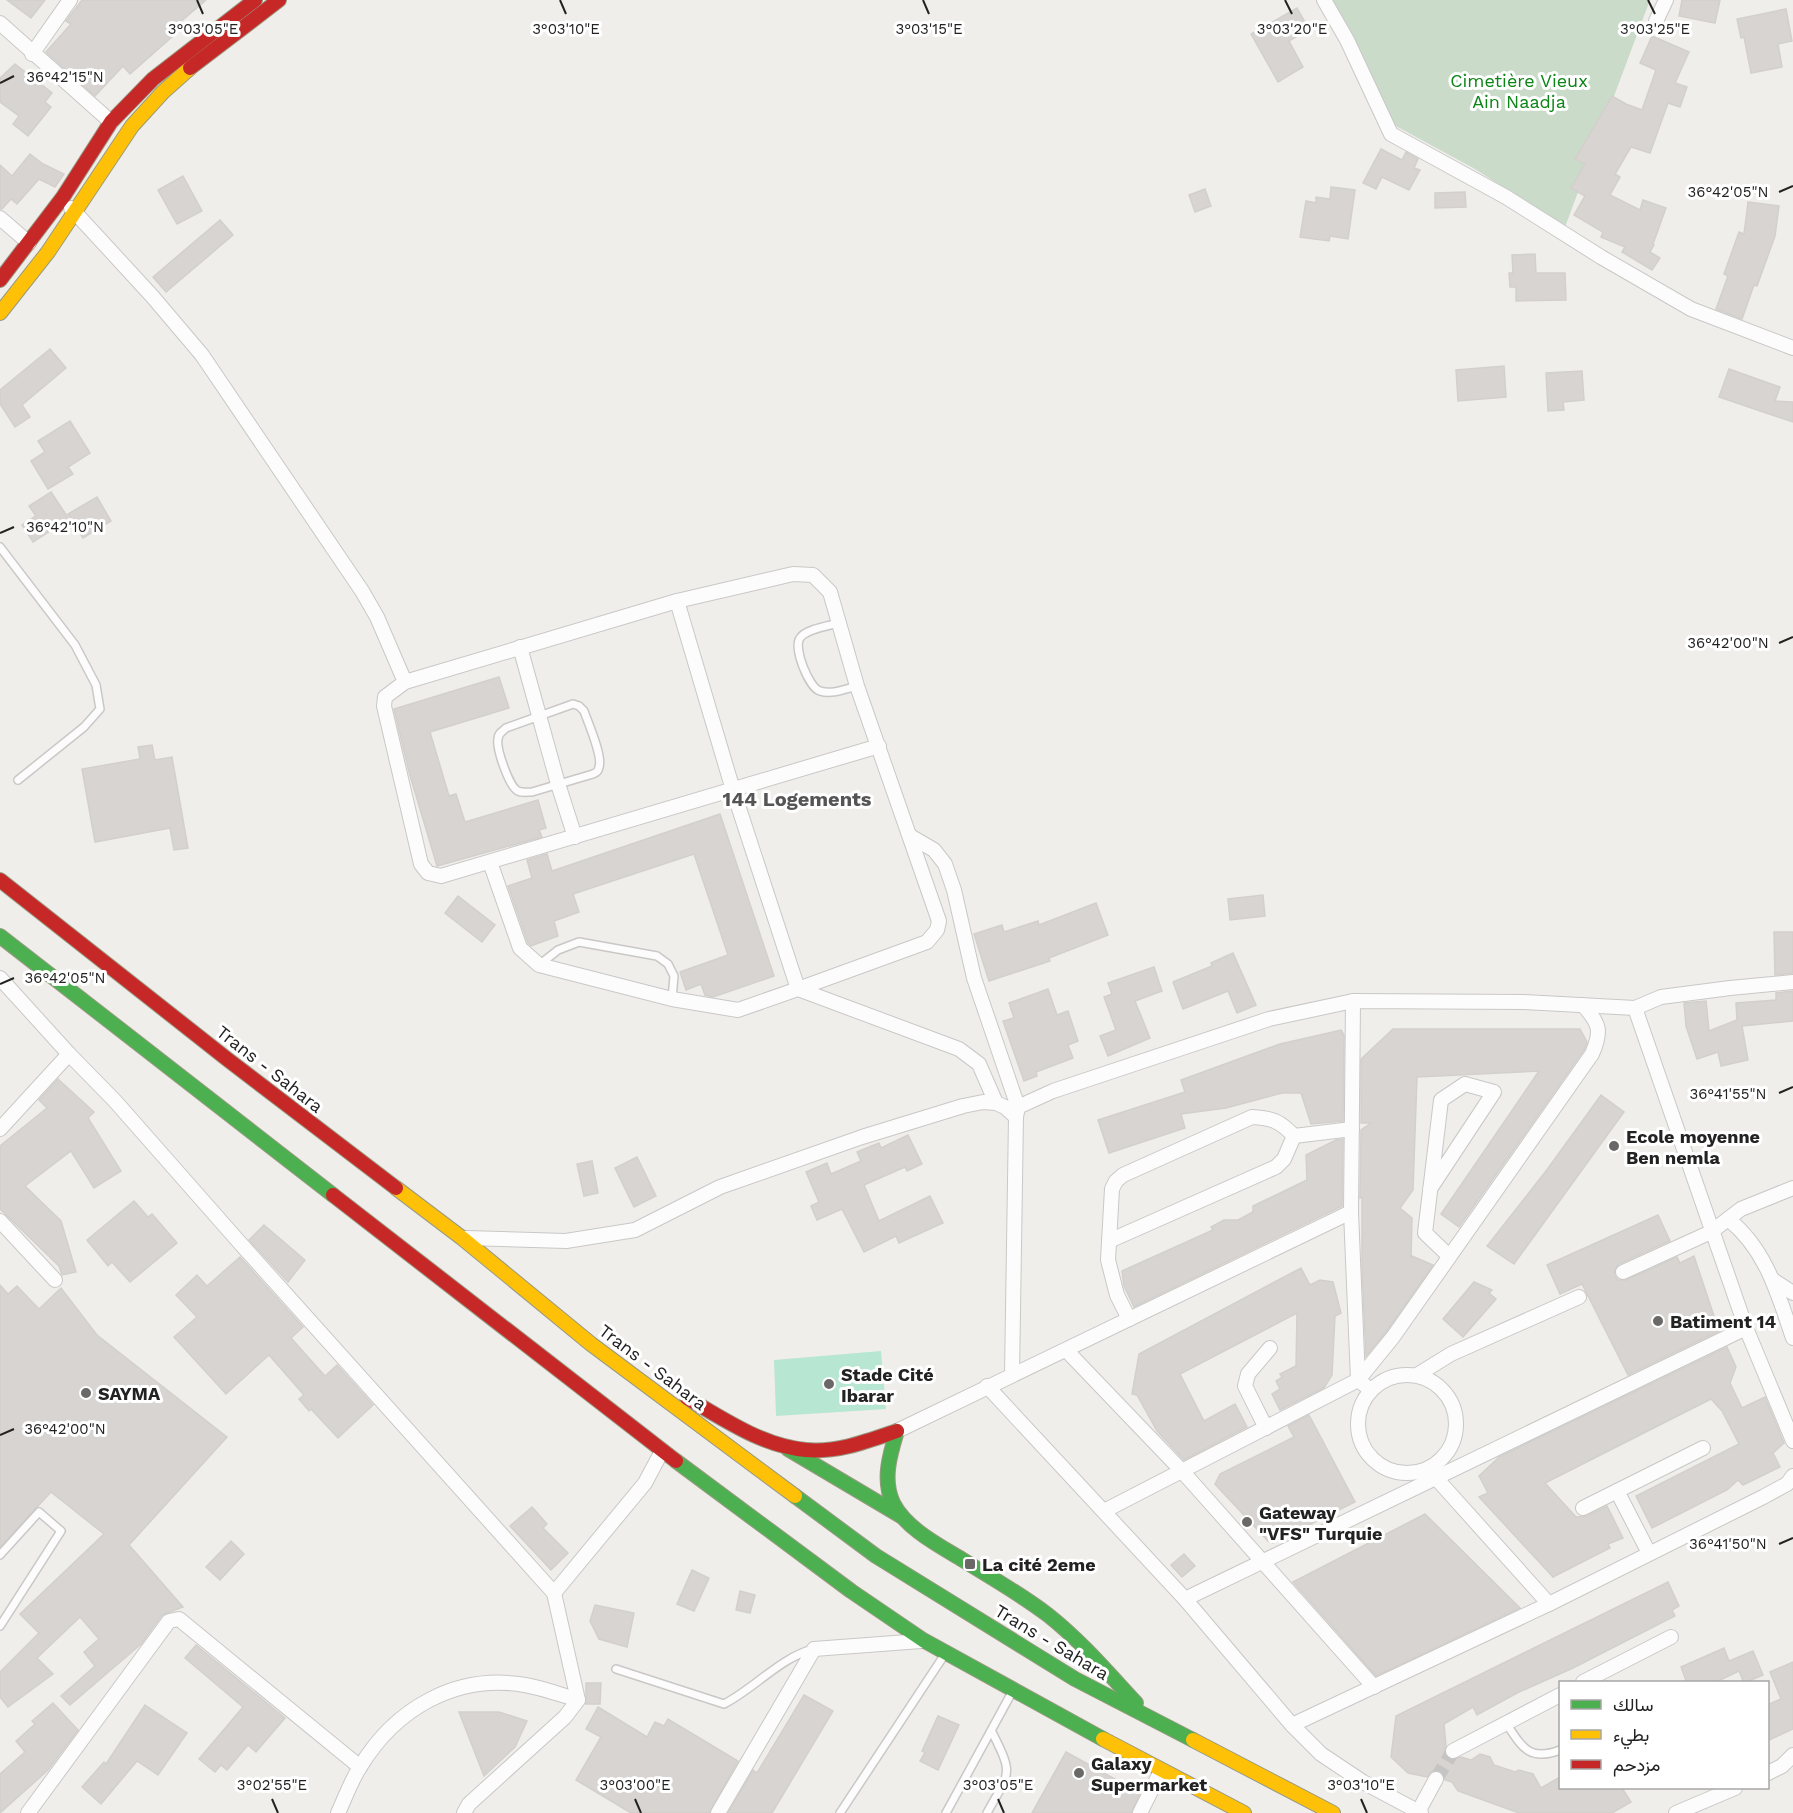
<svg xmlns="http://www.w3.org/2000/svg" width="1793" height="1813" font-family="'Work Sans',Vazirmatn,sans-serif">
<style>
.cemetery{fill:#cadbca}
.pitch{fill:#b7e6d2}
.building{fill:#d7d4d2;stroke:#d3d0cc;stroke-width:1.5}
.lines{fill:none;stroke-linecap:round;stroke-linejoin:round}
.street-tunnel{stroke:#c7c5c3;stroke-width:14;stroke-dasharray:14 7;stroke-linecap:butt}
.lane-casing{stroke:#c9c8c7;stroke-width:10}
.street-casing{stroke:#c9c8c7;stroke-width:16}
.fast-casing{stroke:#999a82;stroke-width:16}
.slow-casing{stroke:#999a82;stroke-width:16}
.jam-casing{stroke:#999a82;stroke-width:16}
.lane{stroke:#fdfcfc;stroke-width:7}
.street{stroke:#fdfcfc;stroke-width:14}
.fast{stroke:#4caf50;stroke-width:14}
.slow{stroke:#ffc107;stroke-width:14}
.jam{stroke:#c62828;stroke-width:14}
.ticks{fill:none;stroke:#222;stroke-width:2}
.poi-dot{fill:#6a6968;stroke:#fff;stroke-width:2}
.labels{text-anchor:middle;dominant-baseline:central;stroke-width:6;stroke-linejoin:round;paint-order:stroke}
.park-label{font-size:18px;fill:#0c8416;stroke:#fff}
.street-label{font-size:18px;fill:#222;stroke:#fff}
.poi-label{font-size:18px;font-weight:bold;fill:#222;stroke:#fff;text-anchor:start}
.neighbourhood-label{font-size:20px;font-weight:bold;fill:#555;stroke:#fff}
.ticks-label{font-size:15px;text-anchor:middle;fill:#222;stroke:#fff;stroke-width:6;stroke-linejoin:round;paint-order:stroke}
</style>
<rect width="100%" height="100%" fill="#f0eeeb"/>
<path class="cemetery" d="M1332,0H1650L1565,227L1475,169L1394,125L1359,48Z"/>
<path class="pitch" d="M881,1351L886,1409L776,1416L774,1360Z"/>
<g class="building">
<path d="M7,0H45L31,18Z"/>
<path d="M82,0H206L171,30L174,35L130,74L123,66L95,96L46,52L71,24L66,21Z"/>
<path d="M1682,0H1720L1715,23L1679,16Z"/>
<path d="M1297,8L1309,29L1289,41L1303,67L1278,82L1251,34Z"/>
<path d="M1786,9L1792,41L1778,44L1782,67L1751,73L1744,37L1741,38L1737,19Z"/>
<path d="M1652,36L1689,52L1675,83L1687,87L1680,107L1668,103L1650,153L1631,147L1615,174L1620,177L1610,195L1640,210L1643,200L1666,208L1653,244L1654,245L1650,252L1660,258L1652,270L1622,252L1625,247L1601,237L1603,232L1574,215L1585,196L1571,188L1585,164L1575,159L1612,96L1626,104L1642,110L1656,70L1640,63Z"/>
<path d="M15,64L52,93L45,102L51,107L28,136L13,124L19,116L0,102V78Z"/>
<path d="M1381,149L1402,160L1406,152L1418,159L1414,168L1420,170L1409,190L1382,177L1376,189L1363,183Z"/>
<path d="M30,154L43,164L64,174L55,187L39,179L17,204L11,199L2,209H0V165L12,176Z"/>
<path d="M183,176L202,211L177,224L158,190Z"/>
<path d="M1331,187L1355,190L1348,239L1330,236L1329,241L1300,237L1306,201L1316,203V197L1330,199Z"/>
<path d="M1205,189L1211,206L1195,212L1189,195Z"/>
<path d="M1465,192L1466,207L1435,208V193Z"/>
<path d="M1748,202L1779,206L1775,236L1757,286L1754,285L1742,319L1716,309L1728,276L1724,274L1739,232L1744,234Z"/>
<path d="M220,220L233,235L166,292L153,277Z"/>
<path d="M1535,254L1536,273H1565L1566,300L1516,301V287H1510L1509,273H1513L1512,255Z"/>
<path d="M50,349L66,368L22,405L30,417L15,427L0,404V390Z"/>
<path d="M1504,366L1506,397L1458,401L1456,370Z"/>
<path d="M1729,369L1780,387L1775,401L1793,402V422L1719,397Z"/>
<path d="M1582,371L1584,400L1563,402L1564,410L1548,411L1546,373Z"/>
<path d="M70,421L90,453L68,467L73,474L48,489L31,461L45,452L38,441Z"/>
<path d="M51,492L69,519L33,542L22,525L36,516L29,506Z"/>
<path d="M97,497L111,521L83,538L68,514Z"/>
<path d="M499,677L509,708L430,732L449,796L456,794L465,822L538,800L546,828L539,830L542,837L437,866L409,772L394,709Z"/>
<path d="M152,745L155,760L172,757L188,848L174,850L170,828L95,842L82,769L140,759L138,747Z"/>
<path d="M720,814L774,976L713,997L705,995L701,984L686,990L680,972L728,955L694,854L573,894L579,912L554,921L558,936L531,946L528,943L508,886L532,878L527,860L547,854L552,871Z"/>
<path d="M1263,895L1265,916L1230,920L1228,899Z"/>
<path d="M458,896L495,925L482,942L445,913Z"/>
<path d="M1096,903L1108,935L1049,958L1050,961L989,981L974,934L1002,925L1004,932L1038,921L1039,925Z"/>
<path d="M1774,932H1793V973L1775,975Z"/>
<path d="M1233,953L1256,1005L1237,1013L1228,991L1183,1009L1173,982L1212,966L1211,963Z"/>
<path d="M1154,967L1162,991L1135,1001L1150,1038L1108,1056L1100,1036L1116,1030L1104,997L1112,994L1108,983Z"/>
<path d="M1048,989L1057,1015L1068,1011L1078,1041L1068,1045L1073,1058L1036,1072L1037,1076L1024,1081L1003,1021L1014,1018L1009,1003Z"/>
<path d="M1793,991V1021L1742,1026L1748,1060L1721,1066L1718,1052L1697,1059L1686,1026L1684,1003L1706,1001L1709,1031L1737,1020L1736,1003L1776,1000V993Z"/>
<path d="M1393,1029H1580L1587,1042L1584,1050L1459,1227L1441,1214L1539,1071L1417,1077L1413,1190L1400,1208L1412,1218L1411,1258L1412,1256L1433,1265L1386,1332L1366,1356L1362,1267V1197L1360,1198L1361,1130L1371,1123H1361V1059Z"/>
<path d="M1341,1030L1344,1035L1343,1121L1311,1124L1301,1093H1282L1226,1108L1181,1114L1185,1128L1109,1153L1098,1120L1185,1092L1181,1080L1280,1044Z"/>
<path d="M58,1079L94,1112L88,1118L121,1171L94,1188L71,1151L25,1186L61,1221L76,1272L62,1275L59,1266L0,1209V1146L47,1108L39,1100Z"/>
<path d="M1601,1095L1624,1112L1514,1264L1487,1246L1546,1171Z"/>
<path d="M908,1135L922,1164L907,1171L905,1167L864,1185L879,1221L930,1196L943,1223L899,1243L896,1236L864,1252L842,1209L817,1220L811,1206L819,1202L806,1172L827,1163L831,1174L861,1161L857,1152L879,1143L881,1148Z"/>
<path d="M1343,1139L1342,1206L1134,1307L1124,1286L1122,1271L1213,1230L1211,1227L1224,1220H1238L1253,1212V1206L1307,1180L1306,1155L1336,1140Z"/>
<path d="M637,1157L656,1196L634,1207L615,1168Z"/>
<path d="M592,1161L598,1193L584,1196L577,1164Z"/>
<path d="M134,1201L148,1217L152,1214L177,1243L130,1282L112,1262L108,1266L87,1240Z"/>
<path d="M1658,1215L1670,1241L1619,1264L1614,1271L1615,1276L1618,1280H1626L1677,1257L1680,1263L1694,1256L1719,1331L1628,1375L1582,1284L1560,1294L1547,1265Z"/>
<path d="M264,1225L305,1260L288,1282L249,1240Z"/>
<path d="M240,1257L303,1327L291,1338L325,1376L337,1365L373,1405L338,1438L311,1409L309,1411L299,1399L304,1395L269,1355L226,1394L174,1337L197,1317L176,1295L197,1275L207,1286Z"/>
<path d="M1301,1268L1310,1285L1320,1280L1333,1282L1341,1313L1335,1316L1332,1375L1324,1388L1280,1410L1272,1394L1280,1389L1276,1381L1282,1377L1280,1374L1296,1366L1297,1313L1180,1374L1204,1421L1235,1404L1247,1427L1184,1460L1157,1431L1137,1395L1132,1394L1139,1354Z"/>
<path d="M1474,1282L1492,1290L1489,1293L1496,1299L1463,1337L1443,1319Z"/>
<path d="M0,1285L8,1294L17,1286L39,1309L61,1288L97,1335L227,1437L129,1545L183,1607L162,1615L141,1644L70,1705L61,1696L95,1666L84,1652L99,1639L80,1617L37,1658L53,1674L8,1707L0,1697V1672L39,1633L20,1614L104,1534L51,1492L0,1547Z"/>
<path d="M1727,1347L1736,1367L1730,1383L1742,1408L1765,1397L1784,1443L1773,1453L1780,1467L1743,1485L1738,1480L1727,1490L1652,1528L1636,1496L1739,1444L1722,1411L1711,1399L1545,1483L1576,1517L1587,1516L1607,1506L1623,1538L1608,1544L1610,1548L1553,1577L1479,1497L1488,1493L1479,1476L1499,1457Z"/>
<path d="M1309,1415L1355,1502L1273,1543L1268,1541L1215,1484L1220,1474L1294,1437L1288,1426Z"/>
<path d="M532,1507L547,1524L543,1528L568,1553L551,1570L510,1526Z"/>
<path d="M1425,1514L1520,1608L1376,1676L1293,1582Z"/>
<path d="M231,1541L244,1554L220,1580L206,1567Z"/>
<path d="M1184,1554L1195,1566L1182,1577L1171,1565Z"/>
<path d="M692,1570L709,1578L694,1611L677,1604Z"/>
<path d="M1668,1582L1679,1606L1672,1610L1675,1616L1573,1668L1517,1693L1477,1715L1473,1707L1444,1724L1446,1746L1444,1751L1449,1759L1453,1760L1461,1757L1471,1760L1480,1754L1490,1757L1494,1765L1515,1772L1519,1770L1533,1774L1541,1788L1560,1777V1788H1622L1631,1802L1612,1813H1519L1458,1791L1452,1782L1445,1780L1444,1775L1440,1771H1432L1427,1777L1408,1773L1391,1757L1396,1716Z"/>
<path d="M740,1591L755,1595L750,1613L736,1610Z"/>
<path d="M595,1605L634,1613L627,1647L599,1639L590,1621Z"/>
<path d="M196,1645L285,1718L256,1752L248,1745L227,1770L221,1765L215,1772L199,1759L243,1707L185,1658Z"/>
<path d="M1724,1648L1729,1661L1753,1651L1763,1675L1744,1683L1739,1671L1714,1683H1687L1681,1667Z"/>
<path d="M1793,1662V1729L1767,1741V1705L1781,1699L1770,1672Z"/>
<path d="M586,1683H601L600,1704H586Z"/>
<path d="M804,1695L833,1711L772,1813H728L753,1770L757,1773Z"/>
<path d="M53,1703L78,1730L48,1770L0,1813V1774L25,1752L16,1741L35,1724L32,1721Z"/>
<path d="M145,1705L187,1733L158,1775L137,1761L101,1804L82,1787L104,1762L106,1764Z"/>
<path d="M598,1707L647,1737L655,1722L664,1726L668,1719L738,1761L709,1813H631L576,1780L601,1737L586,1729Z"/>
<path d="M459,1712H499L527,1721L515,1747L484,1776Z"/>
<path d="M938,1716L959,1725L938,1770L920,1761L925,1753L922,1751Z"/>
<path d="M1066,1752L1140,1793L1131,1813H1032Z"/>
</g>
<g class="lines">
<path class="street-tunnel" d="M1436,1779L1453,1751"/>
<g class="lane-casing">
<g id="lane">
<path d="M0,547L75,645L96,685L100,709L84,727L18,780"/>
<path d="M839,623C828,626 806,629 800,638C793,648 809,688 820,691C832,695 845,689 857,686"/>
<path d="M573,704L579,706L584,711C588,723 603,756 599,767C598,772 597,772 593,774L532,792C527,792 522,793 518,791C509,787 496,748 498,739C498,733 502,732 506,728Z"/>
<path d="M539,965L558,950L579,942L657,956L668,964L674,976L672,999"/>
<path d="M0,1555L39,1512L61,1531L0,1626"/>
<path d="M616,1669L724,1704C755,1688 780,1658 813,1649"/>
<path d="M1506,1723C1522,1747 1529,1762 1560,1750"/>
<path d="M840,1813L943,1657"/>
<path d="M946,1813L1011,1694"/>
<path d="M987,1813C1010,1771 1014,1776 992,1732"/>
</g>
</g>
<g class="street-casing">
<g id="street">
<path d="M1324,0L1347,40L1391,134L1506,197L1601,257L1691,309L1793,348"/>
<path d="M1656,21L1666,0"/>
<path d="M0,23L111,122"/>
<path d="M32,54L70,0"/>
<path d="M71,208L152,296L202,355L362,591L377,617L405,682"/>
<path d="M0,218L29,243"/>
<path d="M677,601L733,790L798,989L959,1049L979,1064L996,1103"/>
<path d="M520,647L558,784L575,837"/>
<path d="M910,836L934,850L945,864L954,890L974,978L1018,1107"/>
<path d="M490,862L520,948L539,965L672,999L738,1010L798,989L927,942L937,930L939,921L857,686L830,592L813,575L793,574L677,601L405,682L385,697L384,706L421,864L428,873L441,876L879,746"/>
<path d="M0,978L69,1054L115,1101L240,1243L554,1593L578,1700L565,1717L469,1804L464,1813"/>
<path d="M1353,1001L1351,1212L1358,1380L1371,1390"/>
<path d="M1635,1008L1746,1328L1793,1441"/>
<path d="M0,1129L69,1054"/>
<path d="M1430,1189L1494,1092L1465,1084L1441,1100L1425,1233L1449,1256"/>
<path d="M1728,1219C1766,1249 1778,1294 1793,1338"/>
<path d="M0,1221L55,1280"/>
<path d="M466,1238L566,1241L635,1230L720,1187L862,1137L963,1106L983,1102L996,1103L1005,1107L1016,1117"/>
<path d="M1109,1241L1276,1167L1284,1159L1294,1136"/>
<path d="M1623,1272L1711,1232L1741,1209L1793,1188"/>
<path d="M1773,1280L1793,1293"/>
<path d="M1129,1319L1117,1295L1108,1260L1112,1189L1116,1181L1123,1175L1252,1117C1272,1118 1280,1121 1294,1136L1352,1129"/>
<path d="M1066,1350L1182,1471L1374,1687"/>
<circle cx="1407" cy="1424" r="49"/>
<path d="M1012,1375L1016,1117L1018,1107L1053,1091L1269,1019L1353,1001L1524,1002L1635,1008L1661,997L1730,988L1793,982"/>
<path d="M1417,1375L1451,1354L1579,1297"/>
<path d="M987,1386L1185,1599L1292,1725L1321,1754L1363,1782L1421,1813"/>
<path d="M1266,1428L1245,1386L1248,1374L1270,1348"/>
<path d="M897,1431L1351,1212"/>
<path d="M1617,1491L1703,1448"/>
<path d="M1583,1508L1617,1491L1649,1553"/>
<path d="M1104,1511L1358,1380L1393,1337L1592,1054C1602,1031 1600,1024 1583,1005"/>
<path d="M554,1593L645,1483L662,1451"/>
<path d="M1185,1599L1746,1328"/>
<path d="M1549,1604L1763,1497L1787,1484L1793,1476"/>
<path d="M1583,1682L1671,1637"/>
<path d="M1292,1725L1549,1604L1436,1478L1429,1468"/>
<path d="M1453,1751L1560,1695"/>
<path d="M1768,1773L1782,1766L1793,1755"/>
<path d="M1418,1812L1436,1779"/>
<path d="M28,1813L169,1621L179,1619L360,1767"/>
<path d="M338,1813C345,1798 351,1781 360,1767C395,1709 456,1673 525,1685C543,1688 561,1695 578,1700"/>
<path d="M718,1813L814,1649L921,1641"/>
<path d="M1140,1813L1161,1771"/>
<path d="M1676,1813L1735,1788"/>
</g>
</g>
<g class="fast-casing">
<g id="fast">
<path d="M0,936L333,1195"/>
<path d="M897,1431C890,1454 882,1480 893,1503C906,1529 940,1546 963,1560C992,1578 1022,1595 1048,1615C1081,1641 1108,1673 1136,1703"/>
<path d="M788,1449L901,1516"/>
<path d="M676,1461L851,1591L923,1640L1103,1739"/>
<path d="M795,1496L876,1556L1075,1679L1193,1740"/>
</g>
</g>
<g class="slow-casing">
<g id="slow">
<path d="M0,313L48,252L132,126L163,92L190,68"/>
<path d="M396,1188L462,1238L591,1344L795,1496"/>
<path d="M1103,1739L1244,1813"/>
<path d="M1193,1740L1333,1813"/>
</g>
</g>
<g class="jam-casing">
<g id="jam">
<path d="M190,68L279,0"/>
<path d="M0,280L63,197L111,122L153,79L255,0"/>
<path d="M0,880L227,1059L396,1188"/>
<path d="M333,1195L676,1461"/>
<path d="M687,1398C724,1419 762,1446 806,1450C837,1453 868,1441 897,1431"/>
</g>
</g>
<use href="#lane" class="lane"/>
<use href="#street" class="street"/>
<use href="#fast" class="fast"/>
<use href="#slow" class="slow"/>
<use href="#jam" class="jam"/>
</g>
<path class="ticks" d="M197,0L203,14M560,0L566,14M923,0L929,14M1285,0L1292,14M1648,0L1655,14M0,83L14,76M1779,192L1793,186M0,533L14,527M1779,643L1793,637M0,984L14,978M1779,1093L1793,1087M0,1435L14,1429M1779,1544L1793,1538M272,1799L278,1813M635,1799L641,1813M998,1799L1004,1813M1361,1799L1367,1813"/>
<g class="poi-dot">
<circle cx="1614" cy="1146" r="6"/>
<circle cx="1658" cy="1321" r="6"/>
<circle cx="829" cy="1384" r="6"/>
<circle cx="86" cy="1393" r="6"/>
<circle cx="1247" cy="1522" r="6"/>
<rect x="964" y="1558" width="12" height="12" rx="3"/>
<circle cx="1079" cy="1773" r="6"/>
</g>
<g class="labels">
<g class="park-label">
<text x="1519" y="80">Cimetière Vieux<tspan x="1519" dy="21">Ain Naadja</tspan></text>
</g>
<g class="street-label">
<text transform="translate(270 1069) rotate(38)">Trans - Sahara</text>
<text transform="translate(653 1367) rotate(37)">Trans - Sahara</text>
<text transform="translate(1052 1642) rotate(31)">Trans - Sahara</text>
</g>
<g class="poi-label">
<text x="1626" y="1136">Ecole moyenne<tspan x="1626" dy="21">Ben nemla</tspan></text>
<text x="1670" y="1321">Batiment 14</text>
<text x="841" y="1374">Stade Cité<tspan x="841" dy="21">Ibarar</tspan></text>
<text x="98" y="1393">SAYMA</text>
<text x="1259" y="1512">Gateway<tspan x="1259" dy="21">"VFS" Turquie</tspan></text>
<text x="982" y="1564">La cité 2eme</text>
<text x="1091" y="1763">Galaxy<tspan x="1091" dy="21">Supermarket</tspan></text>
</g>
<g class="neighbourhood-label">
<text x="797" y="799">144 Logements</text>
</g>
</g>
<g class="ticks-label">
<text x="1655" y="34">3°03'25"E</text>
<text x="203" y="34">3°03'05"E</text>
<text x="566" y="34">3°03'10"E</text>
<text x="929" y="34">3°03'15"E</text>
<text x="1292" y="34">3°03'20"E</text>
<text x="65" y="82">36°42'15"N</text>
<text x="1728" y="197">36°42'05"N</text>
<text x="65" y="532">36°42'10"N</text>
<text x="1728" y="648">36°42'00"N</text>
<text x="65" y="983">36°42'05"N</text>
<text x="1728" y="1099">36°41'55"N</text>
<text x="65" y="1434">36°42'00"N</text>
<text x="1728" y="1549">36°41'50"N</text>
<text x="272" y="1790">3°02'55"E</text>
<text x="635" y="1790">3°03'00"E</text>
<text x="998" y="1790">3°03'05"E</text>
<text x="1361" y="1790">3°03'10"E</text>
</g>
<rect x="1559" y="1681" width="210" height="108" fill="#ffffff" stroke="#a7a7a7" stroke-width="1.5"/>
<rect x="1571" y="1700" width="30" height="9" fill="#4caf50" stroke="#a7a7a7" stroke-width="1.5"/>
<text x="1613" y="1711" font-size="18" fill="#222222">سالك</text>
<rect x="1571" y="1730" width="30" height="9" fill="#ffc107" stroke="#a7a7a7" stroke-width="1.5"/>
<text x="1613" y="1741" font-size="18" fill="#222222">بطيء</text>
<rect x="1571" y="1760" width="30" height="9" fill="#c62828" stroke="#a7a7a7" stroke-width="1.5"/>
<text x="1613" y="1771" font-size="18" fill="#222222">مزدحم</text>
</svg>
